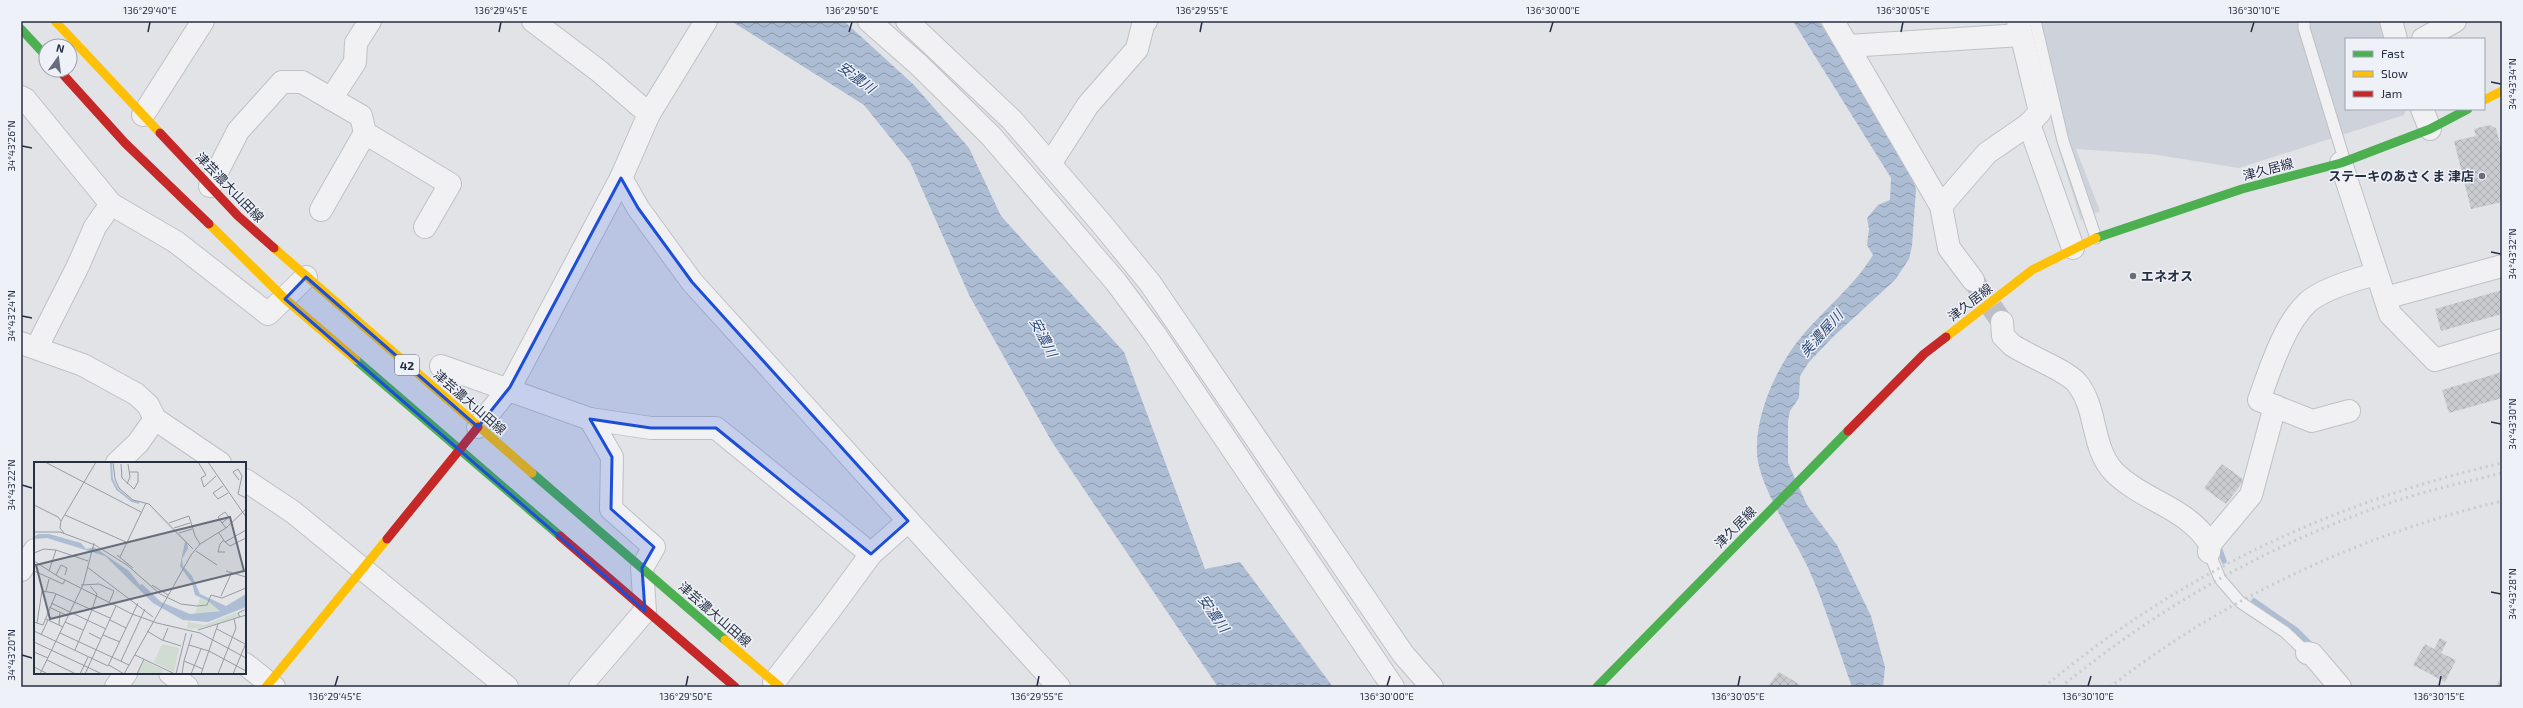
<svg xmlns="http://www.w3.org/2000/svg" width="2523" height="708" font-family="'Exo 2','Noto Sans JP',sans-serif">
<style>
.built{fill:#ced2da}
.water{fill:url(#water-waves)}
.lines{fill:none;stroke-linecap:round;stroke-linejoin:round}
.stream{stroke:#adbdd4;stroke-width:5.5}
.building{fill:url(#building-cross-hatch)}
.street-tunnel{stroke:#bcbfc6;stroke-width:22;stroke-dasharray:22 11;stroke-linecap:butt}
.lane-casing{stroke:#bfc1c5;stroke-width:13}
.street-casing{stroke:#bfc1c5;stroke-width:24}
.lane{stroke:#f1f1f3;stroke-width:11}
.street{stroke:#f1f1f3;stroke-width:22}
.fast{stroke:#4caf50;stroke-width:9}
.slow{stroke:#ffc107;stroke-width:9}
.jam{stroke:#c62828;stroke-width:9}
.rail{stroke:#cacbce;stroke-width:3;stroke-dasharray:2 4;stroke-linecap:butt}
.marked{fill:#1d4ed8;fill-opacity:0.2;stroke:#1d4ed8;stroke-width:3;stroke-linejoin:round}
.ticks{fill:none;stroke:#262e41;stroke-width:1.5}
.poi-dot{fill:#676d7b;stroke:#eef1f7;stroke-width:1.5}
.labels{text-anchor:middle;dominant-baseline:central;stroke-width:3;stroke-linejoin:round;paint-order:stroke}
.shield{fill:#eef1f7;stroke:#626878;stroke-width:1}
.shield-label{font-size:12px;font-weight:bold;fill:#262e41}
.street-label{font-size:13px;fill:#262e41;stroke:#eef1f7}
.poi-label{font-size:13px;font-weight:bold;fill:#262e41;stroke:#eef1f7;text-anchor:end}
.water-label{font-size:14px;font-style:italic;fill:#2d4a78;stroke:#eef1f7}
.inset-river{fill:none;stroke:#adbdd4;stroke-width:2}
.inset-road{fill:none;stroke:#969ba5;stroke-width:1}
.view{fill:#676d7b;fill-opacity:0.15;stroke:#676d7b;stroke-width:2}
.inset-edge{fill:none;stroke:#262e41;stroke-width:2}
.neatline{fill:none;stroke:#262e41;stroke-width:1.5}
.ticks-label{font-size:10px;text-anchor:middle;fill:#262e41}
</style>
<defs>
<pattern id="water-waves" width="16" height="10" patternUnits="userSpaceOnUse"><rect width="16" height="10" fill="#adbdd4"/><path d="M0 5q4-4 8 0t8 0" fill="none" stroke="#8d9aae"/></pattern>
<pattern id="building-cross-hatch" width="8" height="8" patternUnits="userSpaceOnUse"><rect width="8" height="8" fill="#c9cbcf"/><path d="M0 0l8 8M0 8l8-8" fill="none" stroke="#acafb3"/></pattern>
</defs>
<rect width="100%" height="100%" fill="#e1e3e7"/>
<path class="built" d="M2027,21H2381L2385,39H2346V109H2406L2404,115L2239,168L2151,154L2076,149L2100,211L2081,220L2057,144Z"/>
<g class="water">
<path d="M731,21H844L914,85L969,148L1001,216L1124,352L1205,569L1240,562L1333,687H1218L1052,442L969,295L910,162L864,105Z"/>
<path d="M1793,21H1819L1880,119L1909,169L1916,189L1912,246L1909,259L1895,280L1833,337L1809,362L1800,376L1799,398L1790,411L1788,421V463L1807,505L1837,545L1871,616L1885,667L1883,687H1852C1838,648 1826,608 1809,570C1795,539 1759,487 1757,454C1755,419 1772,378 1792,349C1816,315 1851,291 1873,255L1867,245L1869,229L1867,218L1878,205L1890,200L1891,178Z"/>
</g>
<g class="lines">
<g class="stream">
<path d="M2219,548L2224,561"/>
<path d="M2254,601L2296,630L2312,646"/>
</g>
</g>
<g class="building">
<path d="M2489,125L2496,128L2502,151V202L2471,209L2454,141L2476,136L2474,129Z"/>
<path d="M2502,290V314L2441,331L2435,309Z"/>
<path d="M2502,372V398L2449,413L2442,390Z"/>
<path d="M2222,464L2244,480L2226,504L2204,488Z"/>
<path d="M2440,638L2447,642L2441,653L2456,660L2445,682L2413,665L2425,644L2434,649Z"/>
<path d="M1779,672L1799,684V687H1767Z"/>
<path d="M2501,677L2502,687H2496Z"/>
</g>
<g class="lines">
<path class="street-tunnel" d="M1973,280L2002,322"/>
<g class="lane-casing">
<g id="lane">
<path d="M2035,21L2063,141L2096,238"/>
<path d="M2304,21V28L2345,162"/>
<path d="M2209,552L2220,579L2240,602L2285,632L2307,653"/>
</g>
</g>
<g class="street-casing">
<g id="street">
<path d="M533,21L599,71L649,114"/>
<path d="M869,21L919,65L991,136L1116,282L1154,333L1393,687"/>
<path d="M907,21L1012,120L1101,223L1150,283L1403,654L1432,687"/>
<path d="M1833,21L1941,206L1949,248L1973,280"/>
<path d="M2018,21L2040,112L2029,124L2073,248"/>
<path d="M2391,21L2396,39"/>
<path d="M2423,39L2455,21"/>
<path d="M1848,46L2021,35"/>
<path d="M21,97L25,99L111,204L176,242L268,314L306,277"/>
<path d="M331,99L355,62L356,43L370,21"/>
<path d="M2422,109L2430,129"/>
<path d="M143,115L203,21"/>
<path d="M365,133L450,184L425,227"/>
<path d="M2341,163L2385,298L2502,266"/>
<path d="M1050,164L1088,105L1137,49L1143,25L1146,21"/>
<path d="M621,178L638,208L692,282L1059,687"/>
<path d="M210,186L238,131L282,82H302L361,116L365,133L321,210"/>
<path d="M1941,206L1987,153L2029,124"/>
<path d="M2385,298L2390,314L2435,360L2502,340"/>
<path d="M2002,322L2003,336L2012,345C2028,356 2066,370 2077,383C2098,409 2091,448 2114,472C2144,502 2186,506 2210,544L2209,552"/>
<path d="M21,343L83,365L136,394L148,405L155,419L220,463"/>
<path d="M37,347L78,266L95,227L111,204"/>
<path d="M441,366L590,419L651,428H716L871,554"/>
<path d="M2349,411L2312,421L2259,400C2270,370 2284,324 2308,302C2323,289 2357,279 2376,274"/>
<path d="M478,427L510,387L621,178L649,114L706,21"/>
<path d="M117,463L138,443L155,419"/>
<path d="M245,480L293,512L507,687"/>
<path d="M2210,544L2251,495L2275,406"/>
<path d="M21,570L35,550"/>
<path d="M2307,653L2312,654L2340,687"/>
<path d="M245,664L274,687"/>
<path d="M170,673L187,687"/>
<path d="M774,682L830,610L871,554L908,521"/>
<path d="M116,687L126,673"/>
<path d="M580,687L645,611L642,568L654,547L611,509L612,457L590,419"/>
</g>
</g>
<use href="#lane" class="lane"/>
<use href="#street" class="street"/>
<g class="fast">
<path d="M21,29L46,56"/>
<path d="M2096,238L2242,189L2341,163L2430,129L2468,109"/>
<path d="M356,360L560,536"/>
<path d="M532,473L725,640"/>
<path d="M1597,687L1848,431"/>
</g>
<g class="slow">
<path d="M55,21L160,133"/>
<path d="M2484,100L2502,91"/>
<path d="M209,224L285,299L356,360"/>
<path d="M274,248L532,473"/>
<path d="M1946,337L2032,270L2096,238"/>
<path d="M725,640L780,687"/>
<path d="M266,687L387,539"/>
</g>
<g class="jam">
<path d="M59,70L125,143L209,224"/>
<path d="M160,133L238,216L274,248"/>
<path d="M1848,431L1924,354L1946,337"/>
<path d="M560,536L735,687"/>
<path d="M387,539L478,427"/>
</g>
<g class="rail">
<path d="M2044,687C2180,574 2330,503 2502,463"/>
<path d="M2061,687C2162,604 2280,538 2405,498C2437,488 2470,481 2502,473"/>
<path d="M2110,687C2224,598 2362,534 2502,501"/>
</g>
</g>
<path class="marked" d="M621,178L638,208L692,282L908,521L871,554L716,428H651L590,419L612,457L611,509L654,547L642,568L645,611L285,299L306,277L478,427L510,387Z"/>
<path class="ticks" d="M148,32L150,22M499,32L501,22M849,32L852,22M1200,32L1202,22M1550,32L1553,22M1901,32L1903,22M2251,32L2254,22M2491,82L2501,84M22,146L32,148M2491,252L2501,254M22,316L32,318M2491,422L2501,424M22,485L32,488M2491,592L2501,594M22,655L32,658M335,686L338,676M686,686L688,676M1037,686L1039,676M1387,686L1390,676M1738,686L1740,676M2088,686L2091,676M2439,686L2441,676"/>
<g class="poi-dot">
<circle cx="2482" cy="176" r="4"/>
<circle cx="2133" cy="276" r="4"/>
</g>
<g class="labels">
<rect class="shield" x="395" y="355" width="24" height="20" rx="3"/>
<g class="shield-label">
<text x="407" y="365">42</text>
</g>
<g class="street-label">
<text transform="translate(2268 169) rotate(-15)">津久居線</text>
<text transform="translate(230 187) rotate(46)">津芸濃大山田線</text>
<text transform="translate(1970 302) rotate(-38)">津久居線</text>
<text transform="translate(470 402) rotate(41)">津芸濃大山田線</text>
<text transform="translate(1735 527) rotate(-45)">津久居線</text>
<text transform="translate(715 614) rotate(41)">津芸濃大山田線</text>
</g>
<g class="poi-label">
<text x="2474" y="176">ステーキのあさくま 津店</text>
<text x="2141" y="276" text-anchor="start">エネオス</text>
</g>
<g class="water-label">
<text transform="translate(857 77) rotate(37)">安濃川</text>
<text transform="translate(1821 333) rotate(-48)">美濃屋川</text>
<text transform="translate(1044 337) rotate(63)">安濃川</text>
<text transform="translate(1214 613) rotate(55)">安濃川</text>
</g>
</g>
<g transform="translate(34 462)">
<rect width="212" height="212" fill="#e1e3e7"/>
<path d="M166,136L175,139L186,148L161,152Z" fill="#d0dbd1"/>
<path d="M204,150L205,155L164,167L153,166L154,160L170,163ZM110,199L129,208L128,212H103Z" fill="#d0dbd1"/>
<path d="M128,182L145,186L140,210L120,200ZM110,199L118,202L114,212H105Z" fill="#d0dbd1"/>
<path d="M113,42L153,81L154,86L148,97L149,104L158,114L166,132L192,144L212,132V145L174,160L149,158L119,141L71,94L13,76L0,77V74L5,72H15L47,81L52,87L60,85L95,109L106,123L108,122L127,140L156,152L186,149L174,139L161,133L158,121L146,104L151,80Z" fill="#adbdd4"/>
<path class="inset-river" d="M77,0L78,17L83,27L98,39L105,41"/>
<path class="inset-road" d="M11,0L107,50M79,0L81,17L85,26L99,38L115,42L159,87M83,0H96M164,0L172,13L167,16L170,25L182,14M174,0L212,55M87,2L88,16L100,27L104,20V10H96M205,18L199,10L204,7L208,14L204,32L212,36M93,22L96,15L94,2M189,24L179,31L184,37L194,31M0,43L24,55L27,59M31,53L92,80M135,61L155,54L161,74L166,82M188,61L195,55L191,50L184,55L188,61L192,66M140,66L156,61M0,70H26L61,83L93,103L126,132L147,142L163,144L173,143L177,133L188,136L212,126M30,71L26,66L27,59L62,0M145,71L158,67M185,71L191,80L212,68M190,78L186,82L184,90H191M191,80L196,84L212,76M162,89L183,103M0,91L10,87L22,88L54,99M83,93L99,106M86,95L112,41M0,99L25,115L98,152L123,161L166,171L212,196M53,105L119,155M0,109L29,122L31,118M15,109L22,88M192,109L212,115M22,113L27,103L33,106L31,113M47,123L65,122L80,129M118,123L134,133M56,124L63,132L58,148M12,129L15,117M187,134L197,112M17,141L72,167M75,141L80,129M15,145L34,154M206,155L204,151L212,147M12,157L29,165M76,158L92,166M0,160L9,163L22,132M31,160L49,168M3,161L8,129L20,131L76,156M25,163L26,150M183,167L211,182M164,168L212,153M0,169L74,204L104,141M113,169L128,178L147,184M26,171L95,203M55,171L67,177M158,172L150,199L169,207M7,173L14,158M69,173L86,180M129,178L134,166M0,180L68,212M155,183L175,189L212,209M41,188L58,148M0,190L14,196M101,193L141,212M13,198L42,212M87,199L111,147M75,203L90,212M0,205L14,212M6,212L49,123L60,81M46,212L54,195M51,212L82,144M90,212L157,93L166,82L192,66L212,47M103,212L110,197M142,212L152,171M148,212L150,199M157,212L167,187M167,212L184,162M184,212L202,166L200,157M199,212L212,181"/>
<path class="view" d="M196,55L210,109L16,157L2,103Z"/>
<rect width="212" height="212" class="inset-edge"/>
</g>
<rect width="2523" height="708" fill="none" stroke="#eef1f7" stroke-width="44"/>
<rect x="2345" y="38" width="140" height="72" fill="#eef1f7" stroke="#9ea3ae"/>
<rect x="2353" y="51" width="20" height="6" fill="#4caf50" stroke="#9ea3ae"/>
<text x="2381" y="58" font-size="12" fill="#262e41">Fast</text>
<rect x="2353" y="71" width="20" height="6" fill="#ffc107" stroke="#9ea3ae"/>
<text x="2381" y="78" font-size="12" fill="#262e41">Slow</text>
<rect x="2353" y="91" width="20" height="6" fill="#c62828" stroke="#9ea3ae"/>
<text x="2381" y="98" font-size="12" fill="#262e41">Jam</text>
<g transform="translate(58 58) rotate(14)"><circle r="19" fill="#eef1f7" stroke="#9ea3ae"/>
<path d="M0-3L7 15L0 10L-7 15Z" fill="#676d7b"/>
<text y="-6" font-size="11" font-weight="bold" text-anchor="middle" fill="#262e41">N</text>
</g>
<rect x="22" y="22" width="2479" height="664" class="neatline"/>
<g class="ticks-label">
<text x="150" y="14">136°29'40"E</text>
<text x="501" y="14">136°29'45"E</text>
<text x="852" y="14">136°29'50"E</text>
<text x="1202" y="14">136°29'55"E</text>
<text x="1553" y="14">136°30'00"E</text>
<text x="1903" y="14">136°30'05"E</text>
<text x="2254" y="14">136°30'10"E</text>
<text transform="translate(2512 84) rotate(-90)" y="4">34°43'34"N</text>
<text transform="translate(11 146) rotate(-90)" y="4">34°43'26"N</text>
<text transform="translate(2512 254) rotate(-90)" y="4">34°43'32"N</text>
<text transform="translate(11 316) rotate(-90)" y="4">34°43'24"N</text>
<text transform="translate(2512 424) rotate(-90)" y="4">34°43'30"N</text>
<text transform="translate(11 485) rotate(-90)" y="4">34°43'22"N</text>
<text transform="translate(2512 594) rotate(-90)" y="4">34°43'28"N</text>
<text transform="translate(11 655) rotate(-90)" y="4">34°43'20"N</text>
<text x="335" y="700">136°29'45"E</text>
<text x="686" y="700">136°29'50"E</text>
<text x="1037" y="700">136°29'55"E</text>
<text x="1387" y="700">136°30'00"E</text>
<text x="1738" y="700">136°30'05"E</text>
<text x="2088" y="700">136°30'10"E</text>
<text x="2439" y="700">136°30'15"E</text>
</g>
</svg>
